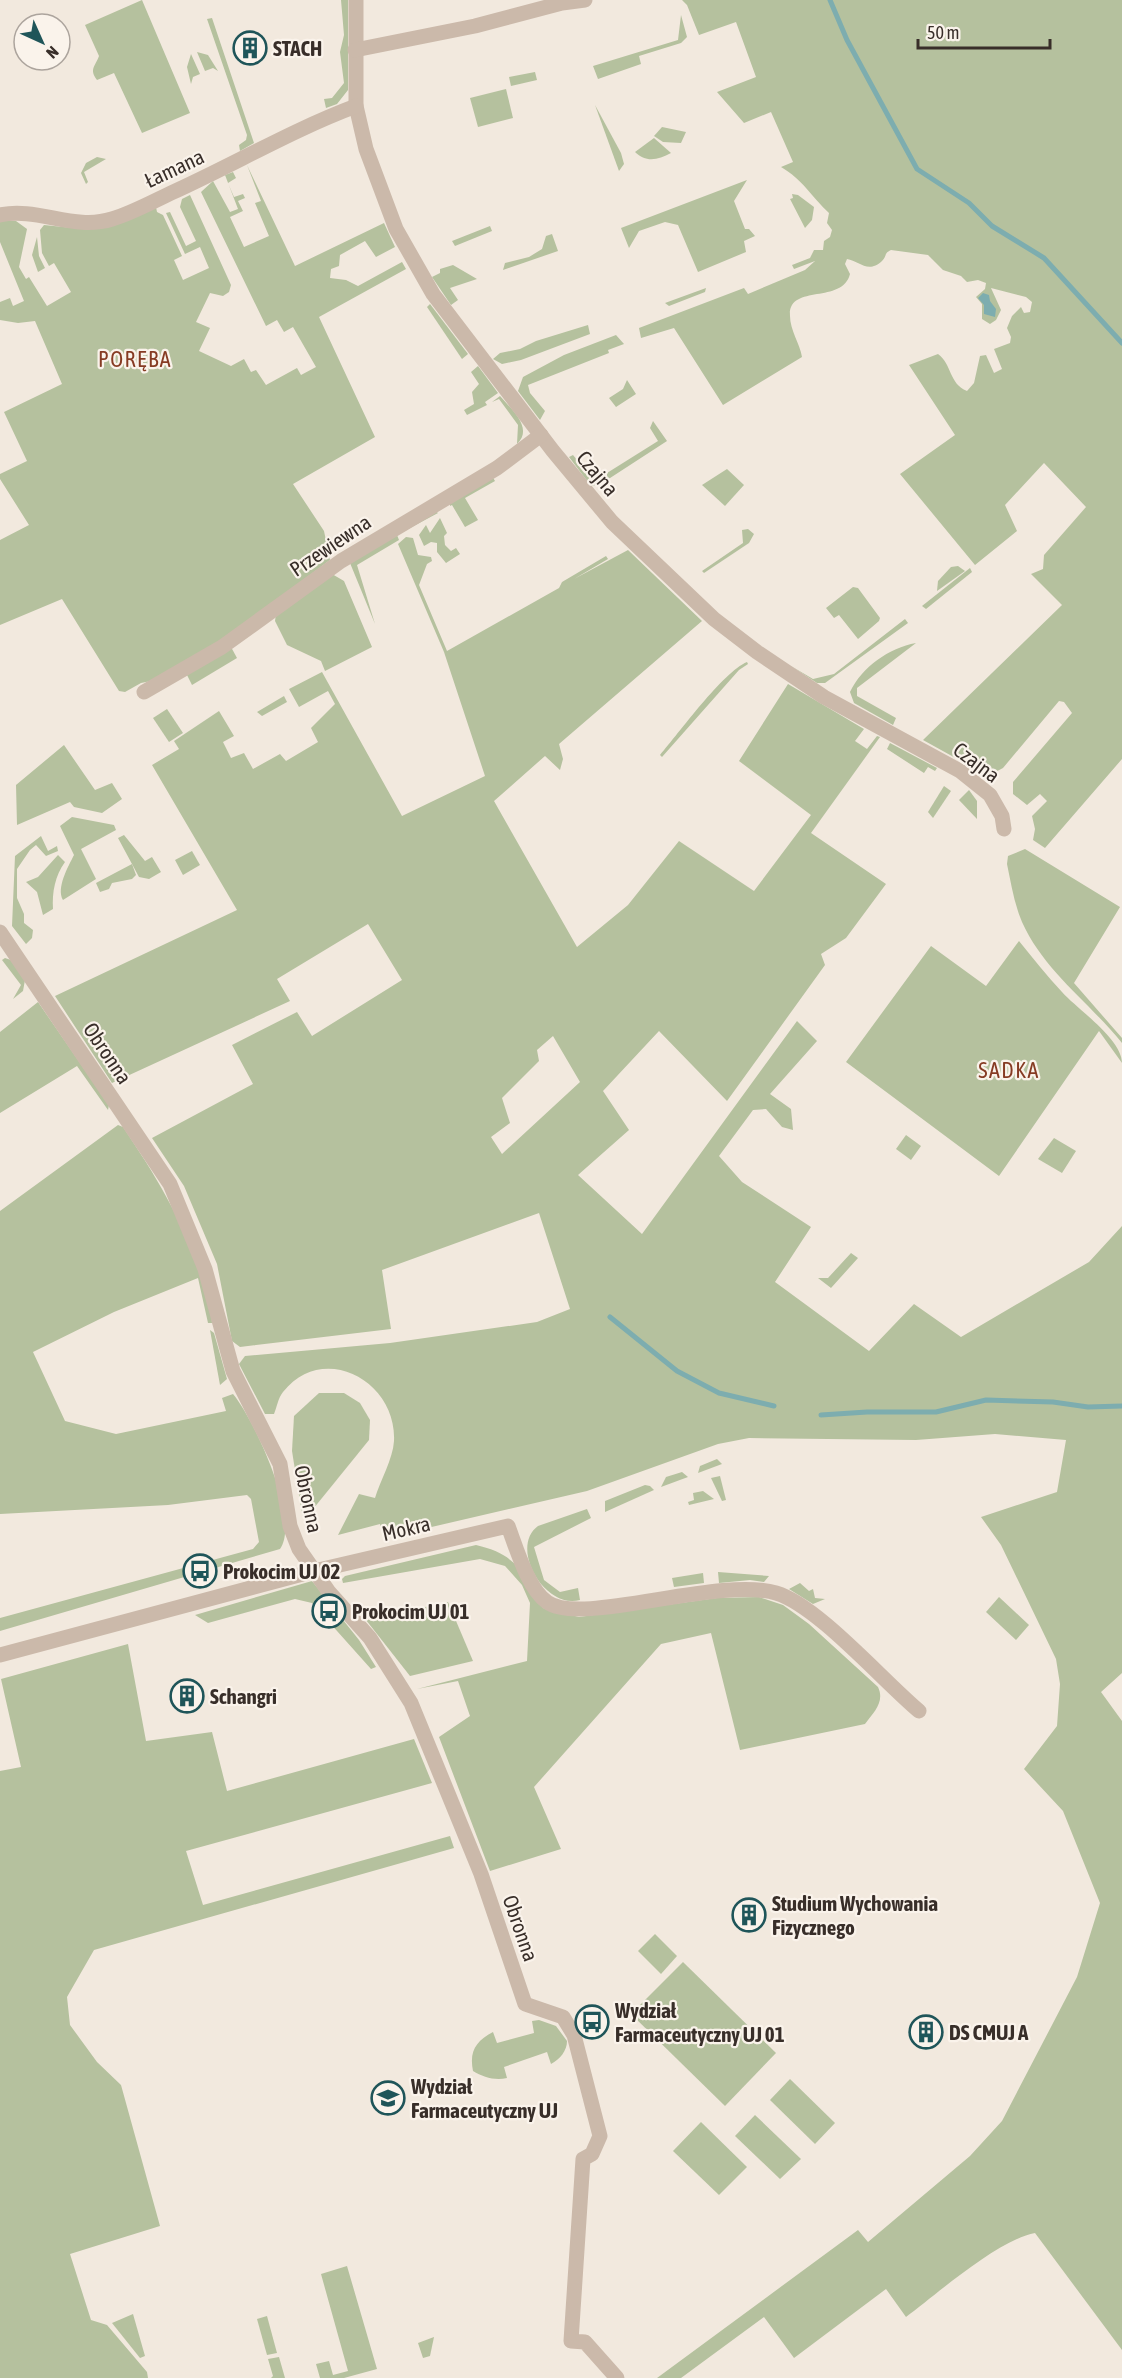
<svg xmlns="http://www.w3.org/2000/svg" width="1122" height="2378" font-family="'Asap Condensed',sans-serif">
<style>
.green{fill:#b5c19e;fill-rule:evenodd}
.water{fill:#7dadaf}
.lines{fill:none;stroke-linecap:round;stroke-linejoin:round}
.stream{stroke:#7dadaf;stroke-width:5}
.minor{stroke:#cbb9aa;stroke-width:15}
.labels{text-anchor:middle;dominant-baseline:central;stroke-width:4.5;stroke-linejoin:round;paint-order:stroke}
.poi-label{font-size:21px;font-weight:bold;fill:#382e29;stroke:#faf3eb;text-anchor:start}
.street-label{font-size:21px;fill:#382e29;stroke:#faf3eb}
.neighbourhood-label{font-size:22px;letter-spacing:1.5px;fill:#863b23;stroke:#faf3eb}
</style>
<rect width="100%" height="100%" fill="#f2e9de"/>
<g class="green">
<path d="M142,0L190,113L142,133L114,73L97,80C89,69 95,67 99,56L85,25Z"/>
<path d="M341,0H348V90L337,104L326,108L324,99L332,98L344,83L340,52L344,35Z"/>
<path d="M682,0H1122V759L1045,848L1033,840L1035,829L1032,816L1047,801L1040,794L1027,805L1013,794V782L1072,713L1064,702L1059,701L1003,768L988,776L923,740L1062,605L1031,574L1043,569L1044,555L1086,507L1044,463L1005,505L1017,531L975,565L900,474L955,435L909,365L938,354C952,364 949,384 967,391L974,383L980,356L986,355L994,373L1002,369L994,349L1010,343L1011,337L1007,328L1012,316L1021,307L1024,313L1030,312L1032,302L1026,297L991,288L1001,310L996,320L990,324L982,319V304L976,297L985,289L986,283L978,280L967,282L961,276L943,270L928,255L891,250C884,253 887,256 882,261C868,274 859,261 847,259L845,264L850,274C842,305 788,283 790,316C790,330 800,344 802,357L723,405L674,328L641,338L639,328L744,288L748,294L805,270L815,261L794,269L792,265L810,258L814,250H823L824,241L830,237L832,230L827,223L829,213C811,196 803,180 781,167L793,162L771,112L744,123L717,92L756,77L736,22L699,35L687,5Z"/>
<path d="M681,15L687,37L681,43L639,56L641,64L598,79L593,66L678,40Z"/>
<path d="M212,18L254,143L240,151L239,145L246,140L247,135L207,19Z"/>
<path d="M197,52L208,55L218,71L213,68L205,71Z"/>
<path d="M191,54L200,74L193,77L191,84L187,67Z"/>
<path d="M535,72L537,80L511,86L509,77Z"/>
<path d="M506,89L513,118L478,127L470,98Z"/>
<path d="M595,105L621,153L624,164L619,171Z"/>
<path d="M662,127L686,132L681,143L663,142L654,136Z"/>
<path d="M654,138L671,153C658,160 646,163 635,152Z"/>
<path d="M97,157L106,159L84,172L88,182L86,184L81,173L86,163Z"/>
<path d="M247,165L295,266L384,223L395,247L376,257L365,241L340,255L339,266L331,269L330,278L346,280L358,286L402,262L406,269L319,317L375,437L293,484L324,531L330,560L216,645L156,680L141,683L125,692L119,691L62,599L0,625V540L29,525L0,479V474L27,461L4,412L62,384L35,321L18,323L0,320V302L10,298L13,306L24,301L0,242V221H16L27,229L19,267L26,279L29,277L47,306L71,292L54,263L49,266L42,253L40,230L44,225L73,228L156,207L157,212L163,215L182,256L174,260L183,280L209,268L200,247L185,254L166,213L170,212L186,246L196,241L180,207L182,199L190,195L231,285L229,292L223,296L210,293L196,322L210,328L199,351L231,366L244,359L251,372L256,370L266,385L297,368L301,375L316,367L293,327L284,332L277,320L266,326L201,192L213,181L230,212L238,209L225,175L233,172L236,178L228,183L234,197L243,194L245,198L238,201L243,211L230,217L244,247L269,236L255,203L261,201Z"/>
<path d="M747,180L734,201L745,229H749L755,236L744,241L746,252L698,272L678,225L665,222L639,231L629,248L621,228Z"/>
<path d="M792,194L798,195L814,207L812,220L805,228L790,199L793,198Z"/>
<path d="M490,226L492,231L455,246L452,241Z"/>
<path d="M552,234L558,251L503,270L505,263L529,257L542,249L546,236Z"/>
<path d="M37,237L39,256L45,268L38,272L32,255Z"/>
<path d="M453,265L477,279L450,288L458,300L451,305L432,277L440,273V269Z"/>
<path d="M706,288L705,292L669,306L665,303Z"/>
<path d="M430,304L468,354L462,359L427,307Z"/>
<path d="M588,325L590,334L521,360L502,364L493,359L500,353L520,349L536,341Z"/>
<path d="M616,335L624,344L608,350L609,353L528,385L530,393L545,411L540,420L518,391L523,377L564,355Z"/>
<path d="M478,366L498,393L485,402L487,405L467,415L464,410L474,404L472,392L479,384L471,372Z"/>
<path d="M627,380L636,394L616,407L609,398L623,389Z"/>
<path d="M500,396C511,409 534,428 517,444L518,425L499,399L492,402Z"/>
<path d="M653,421L667,441L607,480V473L658,441L650,428Z"/>
<path d="M573,455L595,482L601,484L591,486L569,457Z"/>
<path d="M727,469L744,485L725,506L702,485Z"/>
<path d="M492,476L495,481L465,498L478,520L465,527L452,505L450,506V501Z"/>
<path d="M434,510L438,513L397,535L399,540L357,565L375,624L350,563Z"/>
<path d="M440,518L447,533L444,536L445,545L451,551L456,548L460,554L446,563L437,552V543L431,542L424,546L419,535L426,525L430,533Z"/>
<path d="M748,529L754,534L749,543L704,573L702,571L743,543L742,530Z"/>
<path d="M406,537L413,538L418,555L431,557L432,561L427,564L419,585L447,651L559,588L562,582L606,556L608,559L574,579L628,550L702,621L559,744L563,759L560,770L545,756L494,801L577,947L628,905L679,841L754,891L811,815L739,761L788,684L864,729L855,741L867,749L877,736L880,737L811,833L886,884L846,938L821,954L825,965L727,1101L659,1031L603,1091L629,1130L578,1175L642,1234L797,1021L817,1041L770,1094L791,1109L793,1130L782,1127L766,1109L753,1110L719,1156L742,1182L811,1227L775,1282L869,1351L914,1304L961,1337L1089,1262L1122,1226V1673L1101,1692L1122,1721V2350L1035,2233C998,2240 938,2293 906,2317L886,2289L794,2358L764,2317L681,2378H657L858,2230L868,2242L970,2156L1002,2121L1077,1977L1100,1903L1063,1811L1024,1769L1057,1726L1060,1684L1056,1659L1001,1545L981,1517L1057,1492L1066,1440L995,1434L916,1440L749,1438L718,1444L587,1491L384,1538L380,1524L338,1535L359,1494L375,1498C380,1481 393,1459 394,1441C397,1381 323,1341 283,1392C278,1398 277,1407 274,1414H265L239,1364L245,1356L390,1343L537,1322L570,1309L539,1213L382,1270L391,1329L240,1347L232,1341L217,1264L184,1186L152,1138L253,1084L232,1045L297,1012L312,1036L402,980L368,924L277,979L290,1001L112,1083L55,996L237,910L152,765L179,749L174,741L219,711L234,736L223,742L231,758L244,753L253,769L280,754L286,761L318,742L311,728L335,704L328,691L299,707L289,689L322,672L402,816L485,776L444,652L398,544ZM553,1036L580,1082L502,1154L491,1137L510,1123L502,1098L539,1061L537,1050Z"/>
<path d="M958,566L965,571L937,591L938,581L951,567Z"/>
<path d="M970,568L972,572L926,609L922,606Z"/>
<path d="M332,574L344,581L372,647L325,671L321,661L287,645L275,621L276,614Z"/>
<path d="M853,587L858,588L880,618L879,621L858,639L839,615L834,618L826,608Z"/>
<path d="M905,619L908,623L825,683H817L791,666L813,679L834,674Z"/>
<path d="M916,643L857,688V696L896,718L893,725L854,703L850,692C862,667 889,648 916,643Z"/>
<path d="M231,647L237,658L192,685L187,675Z"/>
<path d="M747,662L748,664L739,670L662,757L660,755C679,733 723,672 747,662Z"/>
<path d="M284,696L287,702L262,716L257,712Z"/>
<path d="M167,709L183,733L169,742L153,718Z"/>
<path d="M890,743L937,768L935,771L928,767L924,773L887,749Z"/>
<path d="M64,745L95,790L112,783L122,799L102,813L74,807L70,802L17,825L16,785Z"/>
<path d="M944,786L951,791L933,818L928,812Z"/>
<path d="M969,790L977,801V819L959,800Z"/>
<path d="M72,817L114,825L116,830L81,849L96,879L63,900C56,888 68,867 74,855L60,826Z"/>
<path d="M124,835L145,861L152,857L161,872L149,879L139,877L118,838Z"/>
<path d="M41,836L48,851L57,846L58,851L46,856L36,845L30,850L17,869V898L24,914V923L33,930L32,938L26,944L12,926L15,856Z"/>
<path d="M1025,849L1120,907L1074,983L1122,1038V1043C1089,1002 1044,971 1022,922C1014,903 1011,883 1007,864L1008,856Z"/>
<path d="M192,851L200,865L183,875L175,860Z"/>
<path d="M58,855L65,862C55,876 52,892 53,909L43,915L37,892L26,882L38,877Z"/>
<path d="M132,864L136,875L132,879L112,883L109,889L100,892L96,883Z"/>
<path d="M1019,941C1033,958 1047,976 1062,992C1077,1009 1122,1039 1122,1063L1099,1031L999,1176L846,1062L931,946L986,986Z"/>
<path d="M5,958L11,960L25,980L23,991L13,999L21,985L2,960Z"/>
<path d="M38,1002L109,1105L108,1110L77,1066L0,1113V1032Z"/>
<path d="M118,1125L123,1127C158,1179 189,1230 205,1291C207,1301 212,1313 212,1323H208L198,1278L114,1312L33,1352L65,1421L116,1434L226,1411L222,1398L233,1394C254,1419 301,1520 280,1549L0,1631V1618L253,1549L259,1542L251,1499L247,1495L168,1505L0,1514V1211Z"/>
<path d="M906,1135L921,1146L911,1160L896,1149Z"/>
<path d="M1054,1138L1076,1151L1062,1173L1038,1159Z"/>
<path d="M851,1253L858,1258L831,1288L818,1278H828Z"/>
<path d="M210,1330L214,1333L227,1379L220,1385Z"/>
<path d="M319,1393H344L360,1403L370,1420L369,1440L305,1519L302,1514L292,1451L294,1416Z"/>
<path d="M717,1459L722,1464L698,1473L700,1466Z"/>
<path d="M682,1472L688,1477L661,1487L666,1477Z"/>
<path d="M720,1476L726,1500L722,1501L711,1478Z"/>
<path d="M645,1485L650,1486L654,1490L605,1512V1501Z"/>
<path d="M703,1491L714,1499L689,1505L688,1502L694,1500L693,1493Z"/>
<path d="M587,1509L591,1518L534,1547L544,1580L560,1592L578,1588L580,1600C544,1610 509,1547 538,1526Z"/>
<path d="M476,1545C519,1555 522,1573 543,1608L579,1617L717,1598L759,1597L783,1605L809,1624L878,1687C885,1702 874,1712 865,1724L740,1750L711,1633L661,1644L534,1787L561,1849L490,1871L439,1737L470,1716L458,1681L417,1689L527,1661L530,1603L522,1585L505,1566L480,1559L343,1583L342,1579L345,1576Z"/>
<path d="M718,1572L769,1576L764,1582L750,1580L719,1583Z"/>
<path d="M703,1573L704,1583L674,1587L672,1578Z"/>
<path d="M312,1581L359,1640L376,1667L371,1669L312,1603L295,1599L208,1623L195,1615Z"/>
<path d="M800,1583L809,1591L813,1589L815,1598L825,1599L813,1604L789,1589Z"/>
<path d="M999,1597L1029,1625L1016,1640L986,1612Z"/>
<path d="M448,1602L473,1661L410,1676L366,1620Z"/>
<path d="M128,1644L146,1741L212,1732L227,1791L414,1739L432,1783L186,1851L203,1905L450,1836L454,1848L94,1950L67,1997L70,2025L97,2062L121,2085L160,2226L70,2254L91,2320L107,2325L147,2372L148,2378H0V1771L21,1767L1,1679Z"/>
<path d="M655,1934L677,1956L661,1974L638,1951Z"/>
<path d="M683,1962L776,2053L725,2106L631,2014Z"/>
<path d="M539,2020L556,2026L567,2041C567,2051 560,2059 551,2064L547,2052L504,2067L507,2078C495,2081 483,2077 473,2071C469,2051 476,2041 493,2032L497,2043L534,2033L532,2021Z"/>
<path d="M790,2079L835,2123L815,2144L770,2100Z"/>
<path d="M755,2115L801,2159L780,2179L735,2136Z"/>
<path d="M701,2122L747,2167L719,2195L673,2151Z"/>
<path d="M347,2266L377,2369L344,2378H320L316,2364L329,2361L333,2375L348,2371L321,2274Z"/>
<path d="M133,2314L145,2356L140,2358L112,2323Z"/>
<path d="M267,2316L277,2353L267,2355L257,2319Z"/>
<path d="M434,2337L430,2356L423,2358L418,2343Z"/>
<path d="M279,2357L285,2378H271L273,2376L268,2359Z"/>
</g>
<path class="water" d="M983,293L989,295L990,301L996,309L995,317L984,314V305L978,298Z"/>
<g class="lines">
<g class="stream">
<path d="M830,0L847,40L917,169L969,203L992,226L1044,258L1122,343"/>
<path d="M610,1317L677,1371L719,1393L774,1406"/>
<path d="M821,1415L867,1412H936L986,1400L1053,1402L1088,1407L1122,1406"/>
</g>
<g class="minor">
<path d="M356,0V106L366,149L396,229L433,294L553,451L612,522L714,619L757,652L824,697L960,771L990,795L1002,816L1004,829"/>
<path d="M355,50L475,26L562,3L585,0"/>
<path d="M0,215C38,207 74,231 112,219C132,213 152,202 171,193C233,165 292,130 356,106"/>
<path d="M144,692L222,647L341,561L497,468L541,435"/>
<path d="M0,932L170,1184L205,1269L233,1371L280,1464L290,1526L299,1549L329,1592L370,1638L411,1703L481,1874L525,2004L563,2017L574,2035L600,2136L592,2154L583,2159L571,2341L585,2342L617,2378"/>
<path d="M0,1655L314,1571L508,1526C516,1547 528,1589 547,1602C581,1627 718,1576 776,1593C817,1605 883,1681 919,1711"/>
</g>
</g>
<defs>
<g id="building-ring" transform="scale(1.725)"><circle r="9.5" fill="#faf3eb" stroke="#1f5559" stroke-width="1.5"/><path d="M-4-6H4V6H1V3H-1V6H-4ZM-2.5-4.3h1.7v1.8h-1.7ZM.8-4.3h1.7v1.8H.8ZM-2.5-1h1.7V.8h-1.7ZM.8-1h1.7V.8H.8Z" fill="#1f5559"/></g>
<g id="bus-ring" transform="scale(1.725)"><circle r="9.5" fill="#faf3eb" stroke="#1f5559" stroke-width="1.5"/><path d="M-5-6H5V4H4V6H2V4H-2V6H-4V4H-5ZM-3.5-4V0h7V-4ZM-3.5 1.2v1.5H-2V1.2ZM2 1.2v1.5H3.5V1.2Z" fill="#1f5559"/></g>
<g id="university-ring" transform="scale(1.725)"><circle r="9.5" fill="#faf3eb" stroke="#1f5559" stroke-width="1.5"/><path d="M0-5L7-2L0 1L-7-2ZM-4 1L0 2.5L4 1V4Q0 6-4 4Z" fill="#1f5559"/></g>
</defs>
<g fill-rule="evenodd">
<use href="#building-ring" x="250" y="48"/>
<use href="#bus-ring" x="200" y="1571"/>
<use href="#bus-ring" x="329" y="1611"/>
<use href="#building-ring" x="187" y="1696"/>
<use href="#building-ring" x="749" y="1915"/>
<use href="#bus-ring" x="592" y="2022"/>
<use href="#building-ring" x="926" y="2032"/>
<use href="#university-ring" x="388" y="2098"/>
</g>
<g class="labels">
<g class="poi-label">
<text x="273" y="48">STACH</text>
<text x="223" y="1571">Prokocim UJ 02</text>
<text x="352" y="1611">Prokocim UJ 01</text>
<text x="210" y="1696">Schangri</text>
<text x="772" y="1903">Studium Wychowania<tspan x="772" dy="24">Fizycznego</tspan></text>
<text x="615" y="2010">Wydział<tspan x="615" dy="24">Farmaceutyczny UJ 01</tspan></text>
<text x="949" y="2032">DS CMUJ A</text>
<text x="411" y="2086">Wydział<tspan x="411" dy="24">Farmaceutyczny UJ</tspan></text>
</g>
<g class="street-label">
<text transform="translate(174 168) rotate(-25)">Łamana</text>
<text transform="translate(598 473) rotate(50)">Czajna</text>
<text transform="translate(330 545) rotate(-34)">Przewiewna</text>
<text transform="translate(977 762) rotate(37)">Czajna</text>
<text transform="translate(108 1053) rotate(56)">Obronna</text>
<text transform="translate(309 1499) rotate(78)">Obronna</text>
<text transform="translate(406 1528) rotate(-13)">Mokra</text>
<text transform="translate(521 1928) rotate(71)">Obronna</text>
</g>
<g class="neighbourhood-label">
<text x="135" y="359">PORĘBA</text>
<text x="1009" y="1070">SADKA</text>
</g>
</g>
<g transform="translate(42 42) rotate(135)"><circle r="28" fill="#faf3eb" stroke="#aca49d" stroke-width="1.5"/>
<path d="M0-4.5L10 22L0 15L-10 22Z" fill="#1f5559"/>
<text y="-9" font-size="16" font-weight="bold" text-anchor="middle" fill="#382e29">N</text>
</g>
<path d="M918 39v9h132v-9" fill="none" stroke="#382e29" stroke-width="3"/>
<text x="927" y="39" font-size="18" fill="#382e29" stroke="#faf3eb" stroke-width="4.5" paint-order="stroke">50 m</text>
</svg>
